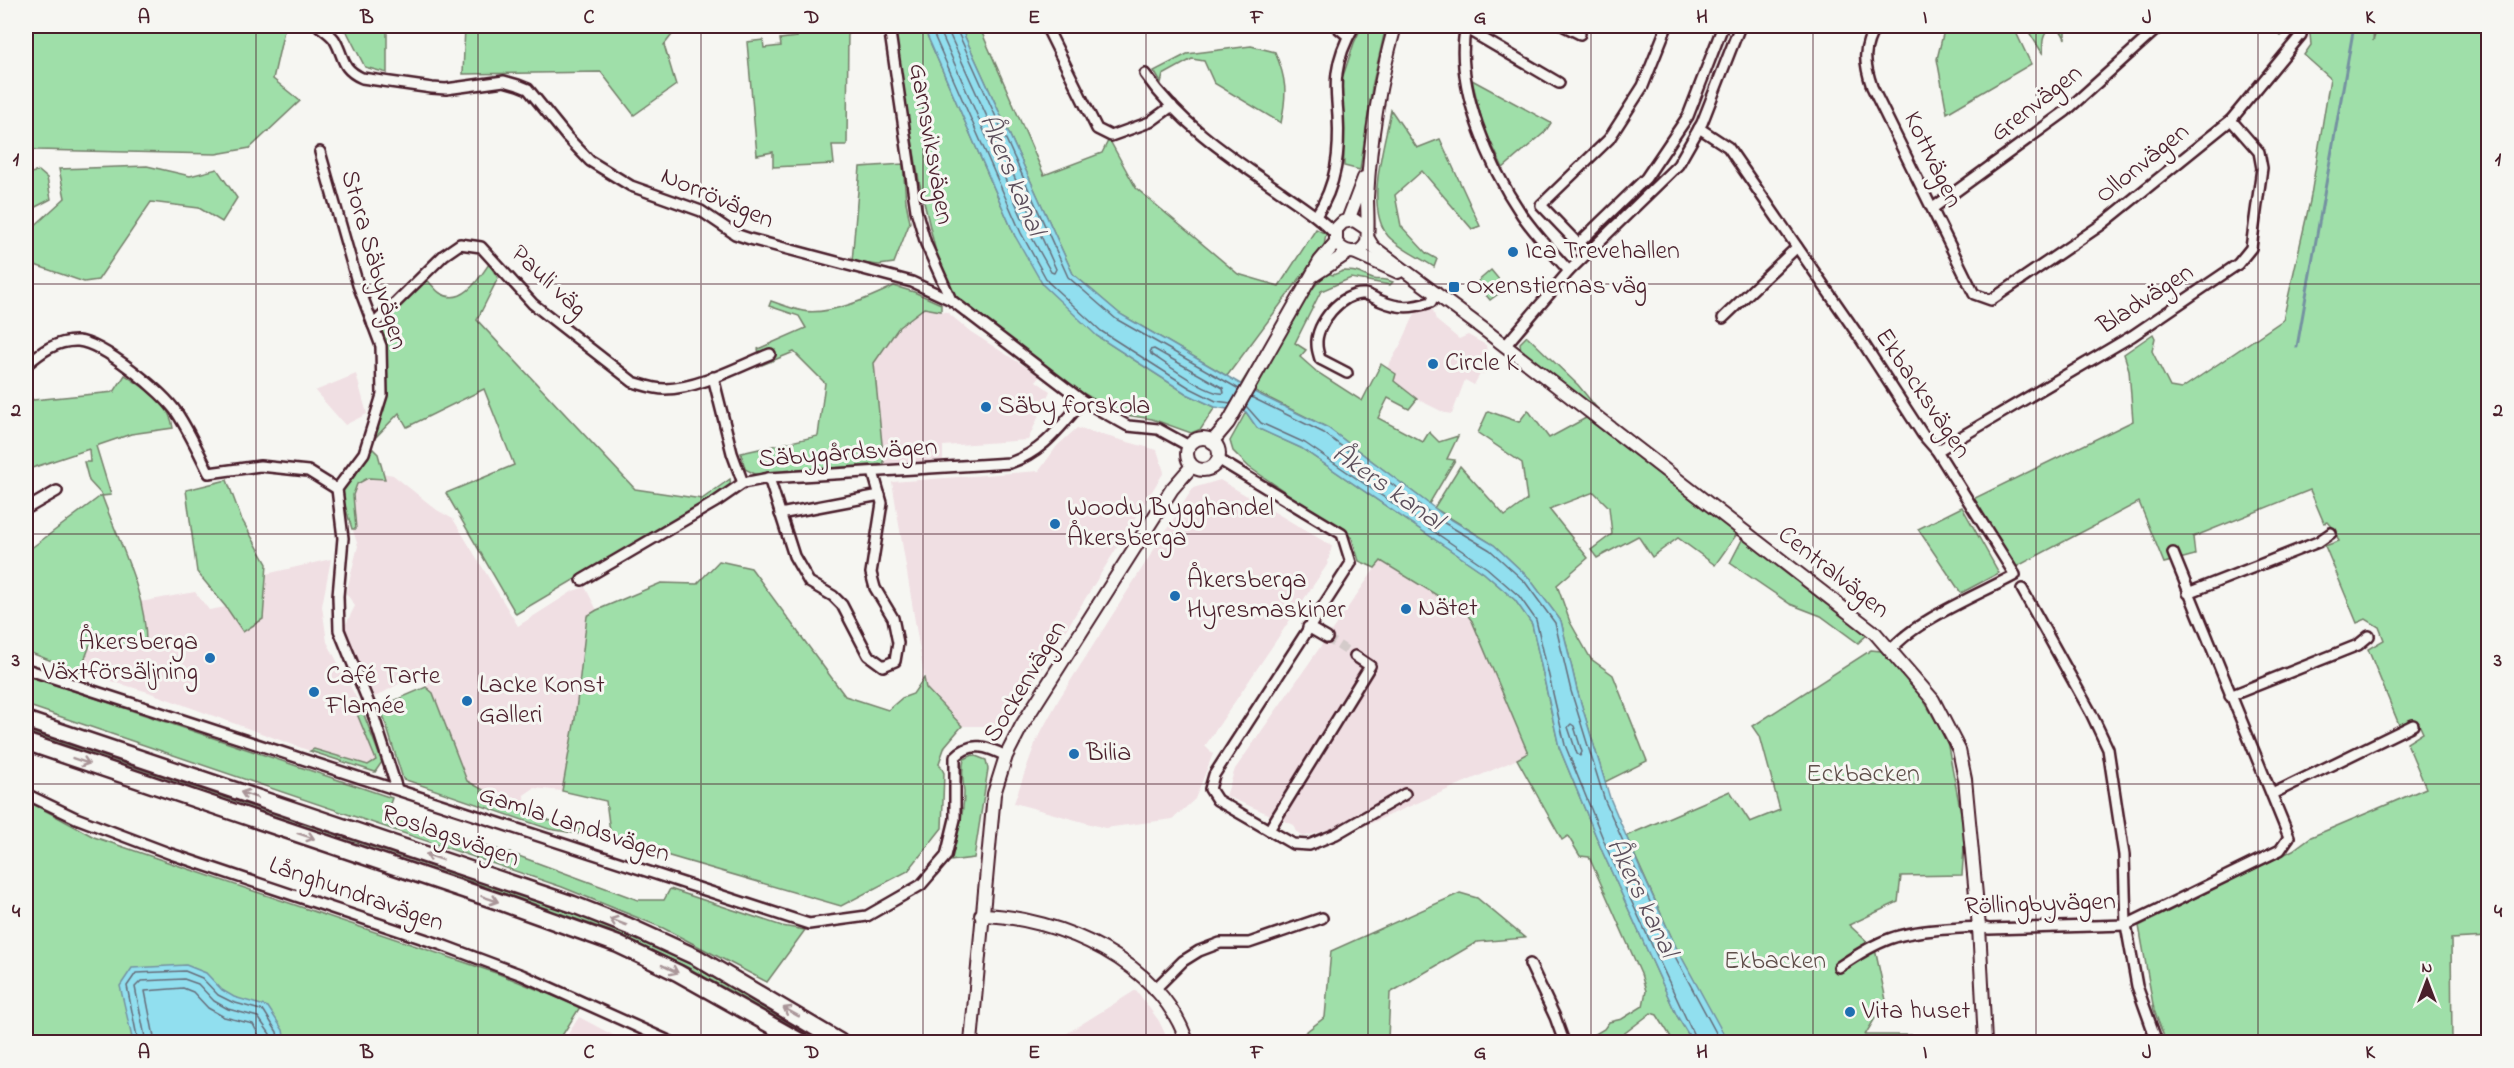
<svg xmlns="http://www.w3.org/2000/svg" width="2514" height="1068" font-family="'Indie Flower',sans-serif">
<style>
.built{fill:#f0dfe3}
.green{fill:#9fdfa9;stroke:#747f6a;stroke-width:1.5}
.water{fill:#91dfef;stroke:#7592a1;stroke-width:1.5}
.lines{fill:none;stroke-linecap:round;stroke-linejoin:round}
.shore{stroke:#666c79;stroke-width:1.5}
.stream{stroke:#7592a1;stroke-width:3}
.minor-tunnel{stroke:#d4cbca;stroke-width:9;stroke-dasharray:9 4.5;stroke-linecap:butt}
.minor-casing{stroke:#4a1f2b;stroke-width:14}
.tertiary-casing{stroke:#4a1f2b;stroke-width:16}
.primary-casing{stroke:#4a1f2b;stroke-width:20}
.minor{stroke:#f6f6f2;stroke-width:9}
.tertiary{stroke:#f6f6f2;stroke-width:12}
.primary{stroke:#f6f6f2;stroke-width:15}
.oneway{stroke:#a99598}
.grid{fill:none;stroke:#4a1f2b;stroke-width:1.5;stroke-opacity:0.55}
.poi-dot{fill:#1f6fb2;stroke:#f6f6f2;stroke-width:2}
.labels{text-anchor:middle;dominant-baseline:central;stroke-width:6;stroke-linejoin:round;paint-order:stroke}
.street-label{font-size:26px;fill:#4a1f2b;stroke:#f6f6f2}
.poi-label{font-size:26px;fill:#4a1f2b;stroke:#f6f6f2;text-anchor:start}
.park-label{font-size:26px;fill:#5f4f4a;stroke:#f6f6f2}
.water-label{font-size:27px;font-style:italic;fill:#5c4f5c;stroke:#f6f6f2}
.neatline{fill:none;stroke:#4a1f2b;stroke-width:2}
.grid-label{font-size:20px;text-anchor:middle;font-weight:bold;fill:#4a1f2b}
</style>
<rect width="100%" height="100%" fill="#f6f6f2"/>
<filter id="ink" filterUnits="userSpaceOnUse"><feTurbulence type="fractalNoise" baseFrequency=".0167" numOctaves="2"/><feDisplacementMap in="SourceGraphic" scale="12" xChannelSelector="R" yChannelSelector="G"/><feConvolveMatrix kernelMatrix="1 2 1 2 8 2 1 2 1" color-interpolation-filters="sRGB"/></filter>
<g filter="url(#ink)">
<g class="built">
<path d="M1418,307L1433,310L1436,320L1459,339L1468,335L1486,345L1488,361L1483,375L1480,374L1474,385L1465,380L1452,414L1445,413L1417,399L1394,381L1387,368L1402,342Z"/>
<path d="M924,308L947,312L971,332L1040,376L1036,381L1050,391L1028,440L943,446V460L884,464L874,363L899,327Z"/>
<path d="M356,374L367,414L345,425L315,391Z"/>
<path d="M1077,428L1157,450L1164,472L1006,726H962L926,688L892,482L1039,471L1057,446Z"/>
<path d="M372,471L393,475L437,510L453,519L518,626L573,591L585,587L597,610L587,617L575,719L562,791L534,788L524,795L525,813L467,781L433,693L426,687L419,673L375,697L344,628L355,606L346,593L358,546L343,499L347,488Z"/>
<path d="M1220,480L1332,546L1327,565L1205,746L1213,754L1195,799L1173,819L1105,828L1014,803L1036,741L1059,699L1193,488Z"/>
<path d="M331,559L322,606L327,642L361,707L355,710L376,759L368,765L314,749L310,751L148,692L80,672L90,645L146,623L140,602L195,592L209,610L226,607L243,632L263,619L266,574Z"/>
<path d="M1381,560L1466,613L1472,621L1529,754L1342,836L1338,827L1303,837L1297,832L1294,825L1226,796L1235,769Z"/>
<path d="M1136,990L1159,1021L1169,1042H1053Z"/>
<path d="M579,1017L626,1042H563Z"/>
</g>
<g class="green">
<path d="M26,26H285L273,79L300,101L250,148L216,154L36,150L26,147Z"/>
<path d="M335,26H387V73L365,67L347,32Z"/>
<path d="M465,26H679L664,45L676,85L634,115L601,72L463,74Z"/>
<path d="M794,26H846L848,27L847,145H832L834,164L773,167V152L757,155L747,42L763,40L764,48L781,46L780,39L797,37Z"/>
<path d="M893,26H923L1015,236L1097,336L1187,394L1215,407L1201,429L1191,433L1152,419L1119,414L1071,386L956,296L939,265L919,181Z"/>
<path d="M960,26H979L1044,175L1102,153L1109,139L1136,188L1238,274L1279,286L1316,229L1326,234L1324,246L1227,376L1120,314L1073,274Z"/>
<path d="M1362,26H1386L1372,87L1360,170L1344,166L1341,82L1354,43Z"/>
<path d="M1945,26H2013L2031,64L1947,113L1937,59Z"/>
<path d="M2025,26H2070L2065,30V39C2062,31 2059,28 2051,27C2042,35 2042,42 2043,54Z"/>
<path d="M2270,26H2374L2373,41L2378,26H2488V937L2451,939L2452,1042H2166L2154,1010L2139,926L2293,850L2311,837L2426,788L2407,743L2423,733L2418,722L2400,727L2368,649L2384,640L2379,627L2366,619L2357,623L2325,546L2339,541L2334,529L2328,522L2324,523L2310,490L2193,537L2195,555L2164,563L2139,502L2014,568L1973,499L2133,421L2129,370L2124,354L2153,334L2155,338L2152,351L2170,387L2181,389L2283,320L2310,201L2330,78L2304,55L2311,45L2310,34L2290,29L2281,36Z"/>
<path d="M1251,46L1275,52C1287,80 1287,94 1281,123L1214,83L1204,61L1192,59L1163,75L1161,83L1154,71L1187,54Z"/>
<path d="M1472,80L1551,123L1545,132L1503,168L1483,125Z"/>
<path d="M1391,110L1417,148L1440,139L1480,226L1472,229L1422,171L1395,195L1401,226L1426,253L1437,259L1434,267C1419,257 1400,249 1388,236C1364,207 1385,143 1391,110Z"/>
<path d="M903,164L906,202L910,222L894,263L879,265L852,262L860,167Z"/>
<path d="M147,166L190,176L217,169L237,198L222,222L199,208L151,202L98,280L84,282L29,263L30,230L65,198L59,169Z"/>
<path d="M39,171L47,178L51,199L26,212V174Z"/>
<path d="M489,264L498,278L477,320L635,489L702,499L730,479L731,487L516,614L446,493L514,465L484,389L407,427L399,413L374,439C384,396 387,370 380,326C395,312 408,289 426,279C431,283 435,290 440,293C462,307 479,279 489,264Z"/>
<path d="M1491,270L1506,288L1490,300L1476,283Z"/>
<path d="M1343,271C1360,271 1359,274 1373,279C1380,281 1383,277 1393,282L1390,285L1351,278L1321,291L1295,343L1306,350L1300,357L1317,372L1362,401L1381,364L1396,374L1394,381L1417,399L1409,409L1388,398L1378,418L1423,442L1429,432L1439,442L1458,436L1447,459L1455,460L1429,504L1328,428L1241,384L1276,328L1327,273L1333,275Z"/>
<path d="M894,286L914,292L941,304V311L924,308L899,327L874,363L884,464L755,474L745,469L741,453L818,436L825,383L794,352L762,365L758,349L806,328L799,316L769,306L771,301C782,305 793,309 803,311C828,316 872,297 894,286Z"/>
<path d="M1527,336L1578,385L1601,413L1521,351L1520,343Z"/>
<path d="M125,375C145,389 170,402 173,428L131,434L96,446L111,495L102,496C119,543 147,594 146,645H90L80,672L26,651V552L102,495L89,481L84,462H90L89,449L26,470V391L33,400L114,392Z"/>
<path d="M1528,410L1549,438L1586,418L1737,534L1715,565L1678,538L1652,557L1638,536L1597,558L1591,550L1612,534L1609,507L1594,492L1549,509L1588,558L1557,585L1570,622L1591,659L1613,675L1647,761L1605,782L1577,690L1561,621L1529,578L1494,545L1434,508L1460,466L1505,516L1527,500L1522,463L1478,433L1488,411L1519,422Z"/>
<path d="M1246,412L1257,428L1301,448L1484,573L1515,600L1532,624L1559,747L1603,853L1677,1016L1693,1042H1674L1657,1015L1651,1013L1613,1042H1582L1604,1029L1609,1022L1622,1019L1643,1006L1646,991L1641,974L1589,857L1580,856L1568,836L1562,840L1517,759L1528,753L1472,621L1466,613L1381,561L1375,568L1359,561L1352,538L1249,467L1233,451L1230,441Z"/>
<path d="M373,449L378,454L385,479L368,478L357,484L353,495L356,529H352L343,499V488Z"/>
<path d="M227,480L241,518L267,564L263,619L243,632L226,607L197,572L186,490Z"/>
<path d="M1962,507L1999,573L1961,593L1918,529Z"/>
<path d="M1743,538L1868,634L1858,643L1821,616L1790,604L1730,563Z"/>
<path d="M719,561L751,568L845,696L888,710L902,698L913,694L924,678L926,688L962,726L945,746L939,763L944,773L942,828L908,871L841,906L611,839L549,829L403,779L383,715L391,702L426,687L433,693L467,781L525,813L611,839L606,801L562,791L575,719L587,616L597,610L661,583L697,584Z"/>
<path d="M1871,650L1881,651L1920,694L1947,741L1965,834L1962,875L1901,876L1898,902L1849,925L1875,949L1886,1000L1865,1035H1929L1925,1042H1727L1676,947L1626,836L1730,791L1750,822L1780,810L1760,736L1753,726Z"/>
<path d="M26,675L392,798L386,815L516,855L638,900H664L670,889L782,926L805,930L767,982L663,928L562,887L26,705Z"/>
<path d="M361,707L382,762L375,772L310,751L314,749L368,765L376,760L355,709Z"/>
<path d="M26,726L616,927L717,975L809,1032L822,1042L687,967L610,931L428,866L26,731Z"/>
<path d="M973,755L986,760L988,769L974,858L949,861C957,839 964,816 964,792C963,780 961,771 964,759Z"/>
<path d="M26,800L94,837L499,974L580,1007L558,1042H26Z"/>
<path d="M1460,893L1477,898L1525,938L1477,942L1390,993L1388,1039L1390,1042H1293L1325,1017L1331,951Z"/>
</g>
<g class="water">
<path d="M923,26H960L1073,274L1120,314L1256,393L1328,428L1445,516L1494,545L1529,578L1561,621L1577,690L1610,798L1638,864L1676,947L1728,1042H1693L1677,1016L1603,853L1559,747L1532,624L1515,600L1484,573L1301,448L1257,428L1246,412L1215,407L1187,394L1097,336L1043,285L1015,236Z"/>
<path d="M186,965L206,973L222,990L234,997L268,1007L283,1030L285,1042H133L120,986L132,968Z"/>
</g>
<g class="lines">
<g class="shore">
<path d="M930,26L1021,233L1048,282L1101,331L1190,388L1216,401L1231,403"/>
<path d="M938,26L1027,229L1051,272L1054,273L1056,269L949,33L947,26"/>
<path d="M955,26L1068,277L1116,319L1239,389"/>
<path d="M1154,349L1223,388L1224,393C1209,396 1165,363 1151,354L1150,350Z"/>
<path d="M1251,397L1324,433L1441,521L1490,550L1525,582L1555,623L1571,691L1605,801L1671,949L1721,1042"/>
<path d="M1246,406L1261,423L1305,443L1487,568L1519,596L1536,620L1565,745L1608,851L1697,1042"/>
<path d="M1571,724L1574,726L1582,752L1580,756L1577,754L1568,727Z"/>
<path d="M138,1042L127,986L136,973L185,971L202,978L218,995L232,1002L264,1011L277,1032L279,1042"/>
<path d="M146,1042L135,987L141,981L184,979L198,984L214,1001L228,1009L258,1017L270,1034L271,1042"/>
<path d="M155,1042L145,991L183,988L193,992L208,1008L224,1017L253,1024L262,1042"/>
</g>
<path class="stream" d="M2297,347L2354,26"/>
<path class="minor-tunnel" d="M1327,638L1355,656"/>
<g class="minor-casing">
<g id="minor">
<path d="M319,26C324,30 330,34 334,39C345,57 340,68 362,78L432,88L446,89L504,81L518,85L528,89L567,137L590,161L631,186L701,211L735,234L750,239L912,282L951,300L1083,401L1128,426L1158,429L1189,446"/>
<path d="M889,26L916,210L926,244L951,300"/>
<path d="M1046,26L1097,129L1111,136L1150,122L1172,106"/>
<path d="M1336,26L1348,36"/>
<path d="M1466,26C1453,83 1490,168 1522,215C1536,235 1553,253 1569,271"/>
<path d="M1564,26L1580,34"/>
<path d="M1876,26C1862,48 1864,63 1872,87L1974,294L1991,300L2101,225L2231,120L2301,35"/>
<path d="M1465,28L1559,83"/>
<path d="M1145,74C1179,123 1229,156 1277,189C1297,203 1318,216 1335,234"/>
<path d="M1699,128L1728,147L1858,335L1923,435L1937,451L2015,575C1980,594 1915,620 1891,650"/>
<path d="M320,152L358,285L381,346L382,395L364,453L337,489L343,538L338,596L339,630L372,711L397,789"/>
<path d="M1933,208L2066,111L2160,26"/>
<path d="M1316,216C1337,185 1340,151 1338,115C1337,101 1335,87 1337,73C1339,56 1346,40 1354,26"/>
<path d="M1578,244L1646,178L1688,116L1723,26"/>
<path d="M1588,254L1541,205L1609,139L1643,86L1667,26"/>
<path d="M1723,318L1797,247"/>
<path d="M373,325L444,255L460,244L481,247L533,304L633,382C644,385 654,389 665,389C697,389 740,366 770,354"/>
<path d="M1505,346L1569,271L1678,165L1702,123L1740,26"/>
<path d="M26,365C41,352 57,340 78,341C103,343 163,392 177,413C189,431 199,453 209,473L260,466L308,471L337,489"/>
<path d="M1347,373L1320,359C1319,355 1317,350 1317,345C1315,324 1342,292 1364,294C1370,295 1376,299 1381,301C1400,309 1412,308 1431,302L1436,292"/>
<path d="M713,377L732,453L743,483"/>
<path d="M1937,451L2132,336L2238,264L2251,248L2262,168L2259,152L2231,120"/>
<path d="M1218,459L1342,534L1351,563L1214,775L1210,789L1217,800L1293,844L1309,845L1336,834L1405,794"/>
<path d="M769,478L794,556L809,582L833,596L842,605L868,655L883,666L895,661L898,643L893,618L875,588L871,573L882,503L873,472"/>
<path d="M26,509L57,491"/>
<path d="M780,514L880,495"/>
<path d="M582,580L717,501L743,483L769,478L1010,463C1044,451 1059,428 1083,401"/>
<path d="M2022,589L2091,713L2108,749L2124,855L2126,925L2137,986L2157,1042"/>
<path d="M2188,593L2318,542L2331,533"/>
<path d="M1308,627L1327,638"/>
<path d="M26,669L809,924L867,916L921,885L946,856L955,819V757C971,740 988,747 1006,756"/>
<path d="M2230,696L2358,645L2369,636"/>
<path d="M26,794L76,818L171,854L442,945L522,975L671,1042"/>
<path d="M2272,794L2413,725"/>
<path d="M1269,830L1370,666L1355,656"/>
<path d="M1530,964L1555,1017L1564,1042"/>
<path d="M1839,967C1880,939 1898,932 1947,929C1962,928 1975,926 1989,929L2126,925L2280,850L2289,837L2173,553"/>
<path d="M1154,990L1183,961L1199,951L1220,943H1249L1322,918"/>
</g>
</g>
<g class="tertiary-casing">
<g id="tertiary">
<path d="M1348,220L1364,178"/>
<path d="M1366,228L1354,220L1343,222L1336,229V242C1343,253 1359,257 1366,244C1369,239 1367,207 1367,198C1370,140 1379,82 1395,26"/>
<path d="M1368,239L1373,247L1486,331L1875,633L1933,700L1959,750L1965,779L1979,927L1985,1042"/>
<path d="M1354,252L1398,272"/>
<path d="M1314,275L1349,252"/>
<circle cx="1203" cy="454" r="16"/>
<path d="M1212,442L1228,423L1320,261L1336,242"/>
<path d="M981,915C1060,917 1161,962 1187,1042"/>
<path d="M971,1042L994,794L1006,756L1022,725L1172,489L1192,466"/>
</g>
</g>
<g class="primary-casing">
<g id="primary">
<path d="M26,720L572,904L628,926L696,957L840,1042"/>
<path d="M26,742L503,903L617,944L678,973L801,1042"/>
</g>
</g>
<use href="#minor" class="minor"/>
<use href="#tertiary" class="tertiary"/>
<use href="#primary" class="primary"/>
</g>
<defs><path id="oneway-shaft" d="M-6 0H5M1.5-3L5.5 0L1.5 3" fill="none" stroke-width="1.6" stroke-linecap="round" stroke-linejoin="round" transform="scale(1.5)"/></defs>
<g class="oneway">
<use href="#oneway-shaft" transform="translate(81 761) rotate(19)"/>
<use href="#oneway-shaft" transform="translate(249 795) rotate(-161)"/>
<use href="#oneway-shaft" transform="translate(306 836) rotate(19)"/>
<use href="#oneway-shaft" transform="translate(434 857) rotate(-161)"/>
<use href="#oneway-shaft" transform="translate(490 899) rotate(19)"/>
<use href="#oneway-shaft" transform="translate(618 922) rotate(-159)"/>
<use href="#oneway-shaft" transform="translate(670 969) rotate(26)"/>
<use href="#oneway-shaft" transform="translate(791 1012) rotate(-151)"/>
</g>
</g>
<path class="grid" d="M256,26V1042M478,26V1042M701,26V1042M923,26V1042M1146,26V1042M1368,26V1042M1591,26V1042M1813,26V1042M2036,26V1042M2258,26V1042M26,284H2488M26,534H2488M26,784H2488"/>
<g class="poi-dot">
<circle cx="1513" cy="252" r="6"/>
<rect x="1448" y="281" width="12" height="12" rx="3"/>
<circle cx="1433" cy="364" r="6"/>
<circle cx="986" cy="407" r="6"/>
<circle cx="1055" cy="524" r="6"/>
<circle cx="1175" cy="596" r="6"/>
<circle cx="1406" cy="609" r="6"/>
<circle cx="210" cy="658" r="6"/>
<circle cx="314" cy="692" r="6"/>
<circle cx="467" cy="701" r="6"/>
<circle cx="1074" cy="754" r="6"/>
<circle cx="1850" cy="1012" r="6"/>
</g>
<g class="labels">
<g class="street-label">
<text transform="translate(2037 104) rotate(-38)">Grenvägen</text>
<text transform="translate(930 144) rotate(80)">Garnsviksvägen</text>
<text transform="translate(1932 160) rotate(64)">Kottvägen</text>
<text transform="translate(2143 164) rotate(-39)">Ollonvägen</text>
<text transform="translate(717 199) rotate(23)">Norrövägen</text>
<text transform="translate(373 260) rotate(74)">Stora Säbyvägen</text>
<text transform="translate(548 282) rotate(43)">Pauli väg</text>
<text transform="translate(2146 300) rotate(-33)">Bladvägen</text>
<text transform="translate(1922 394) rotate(56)">Ekbacksvägen</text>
<text transform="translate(848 454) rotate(-4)">Säbygårdsvägen</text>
<text transform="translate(1833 573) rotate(38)">Centralvägen</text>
<text transform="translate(1026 682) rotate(-59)">Sockenvägen</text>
<text transform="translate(574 825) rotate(18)">Gamla Landsvägen</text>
<text transform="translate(450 837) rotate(19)">Roslagsvägen</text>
<text transform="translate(356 895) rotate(19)">Långhundravägen</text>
<text transform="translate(2040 905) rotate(-2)">Röllingbyvägen</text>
</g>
<g class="poi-label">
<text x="1525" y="252">Ica Trevehallen</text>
<text x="1466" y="287">Oxenstiernas väg</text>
<text x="1445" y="364">Circle K</text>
<text x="998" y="407">Säby forskola</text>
<text x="1067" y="509">Woody Bygghandel<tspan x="1067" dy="30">Åkersberga</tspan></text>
<text x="1187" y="581">Åkersberga<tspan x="1187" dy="30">Hyresmaskiner</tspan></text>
<text x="1418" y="609">Nätet</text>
<text x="198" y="643" text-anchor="end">Åkersberga<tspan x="198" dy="30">Växtförsäljning</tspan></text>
<text x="326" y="677">Café Tarte<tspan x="326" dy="30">Flamée</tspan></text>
<text x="479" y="686">Lacke Konst<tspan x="479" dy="30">Galleri</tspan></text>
<text x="1086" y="754">Bilia</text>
<text x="1862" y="1012">Vita huset</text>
</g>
<g class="park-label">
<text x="1863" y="775">Eckbacken</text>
<text x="1775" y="962">Ekbacken</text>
</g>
<g class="water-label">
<text transform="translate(1011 175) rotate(67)">Åkers kanal</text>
<text transform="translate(1387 488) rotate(35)">Åkers kanal</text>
<text transform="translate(1641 898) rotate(64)">Åkers kanal</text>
</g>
</g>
<rect width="2514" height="1068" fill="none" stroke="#f6f6f2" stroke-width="66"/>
<g transform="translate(2427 981)" stroke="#f6f6f2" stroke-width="4.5" paint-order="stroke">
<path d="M0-4.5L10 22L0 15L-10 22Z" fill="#4a1f2b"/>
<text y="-9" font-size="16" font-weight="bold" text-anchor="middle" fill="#4a1f2b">N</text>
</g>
<rect x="33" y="33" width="2448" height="1002" class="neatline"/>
<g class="grid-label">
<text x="144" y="23">A</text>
<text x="367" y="23">B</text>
<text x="589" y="23">C</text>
<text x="812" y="23">D</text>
<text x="1034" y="23">E</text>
<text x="1257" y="23">F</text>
<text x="1480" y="23">G</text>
<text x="1702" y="23">H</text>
<text x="1925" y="23">I</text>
<text x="2147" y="23">J</text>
<text x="2370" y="23">K</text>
<text x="16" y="165">1</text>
<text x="2498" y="165">1</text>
<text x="16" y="416">2</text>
<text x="2498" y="416">2</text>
<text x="16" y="666">3</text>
<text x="2498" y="666">3</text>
<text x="16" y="917">4</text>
<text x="2498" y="917">4</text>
<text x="144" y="1058">A</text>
<text x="367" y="1058">B</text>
<text x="589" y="1058">C</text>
<text x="812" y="1058">D</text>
<text x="1034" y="1058">E</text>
<text x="1257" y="1058">F</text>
<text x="1480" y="1058">G</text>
<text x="1702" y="1058">H</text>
<text x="1925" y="1058">I</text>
<text x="2147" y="1058">J</text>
<text x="2370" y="1058">K</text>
</g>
</svg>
